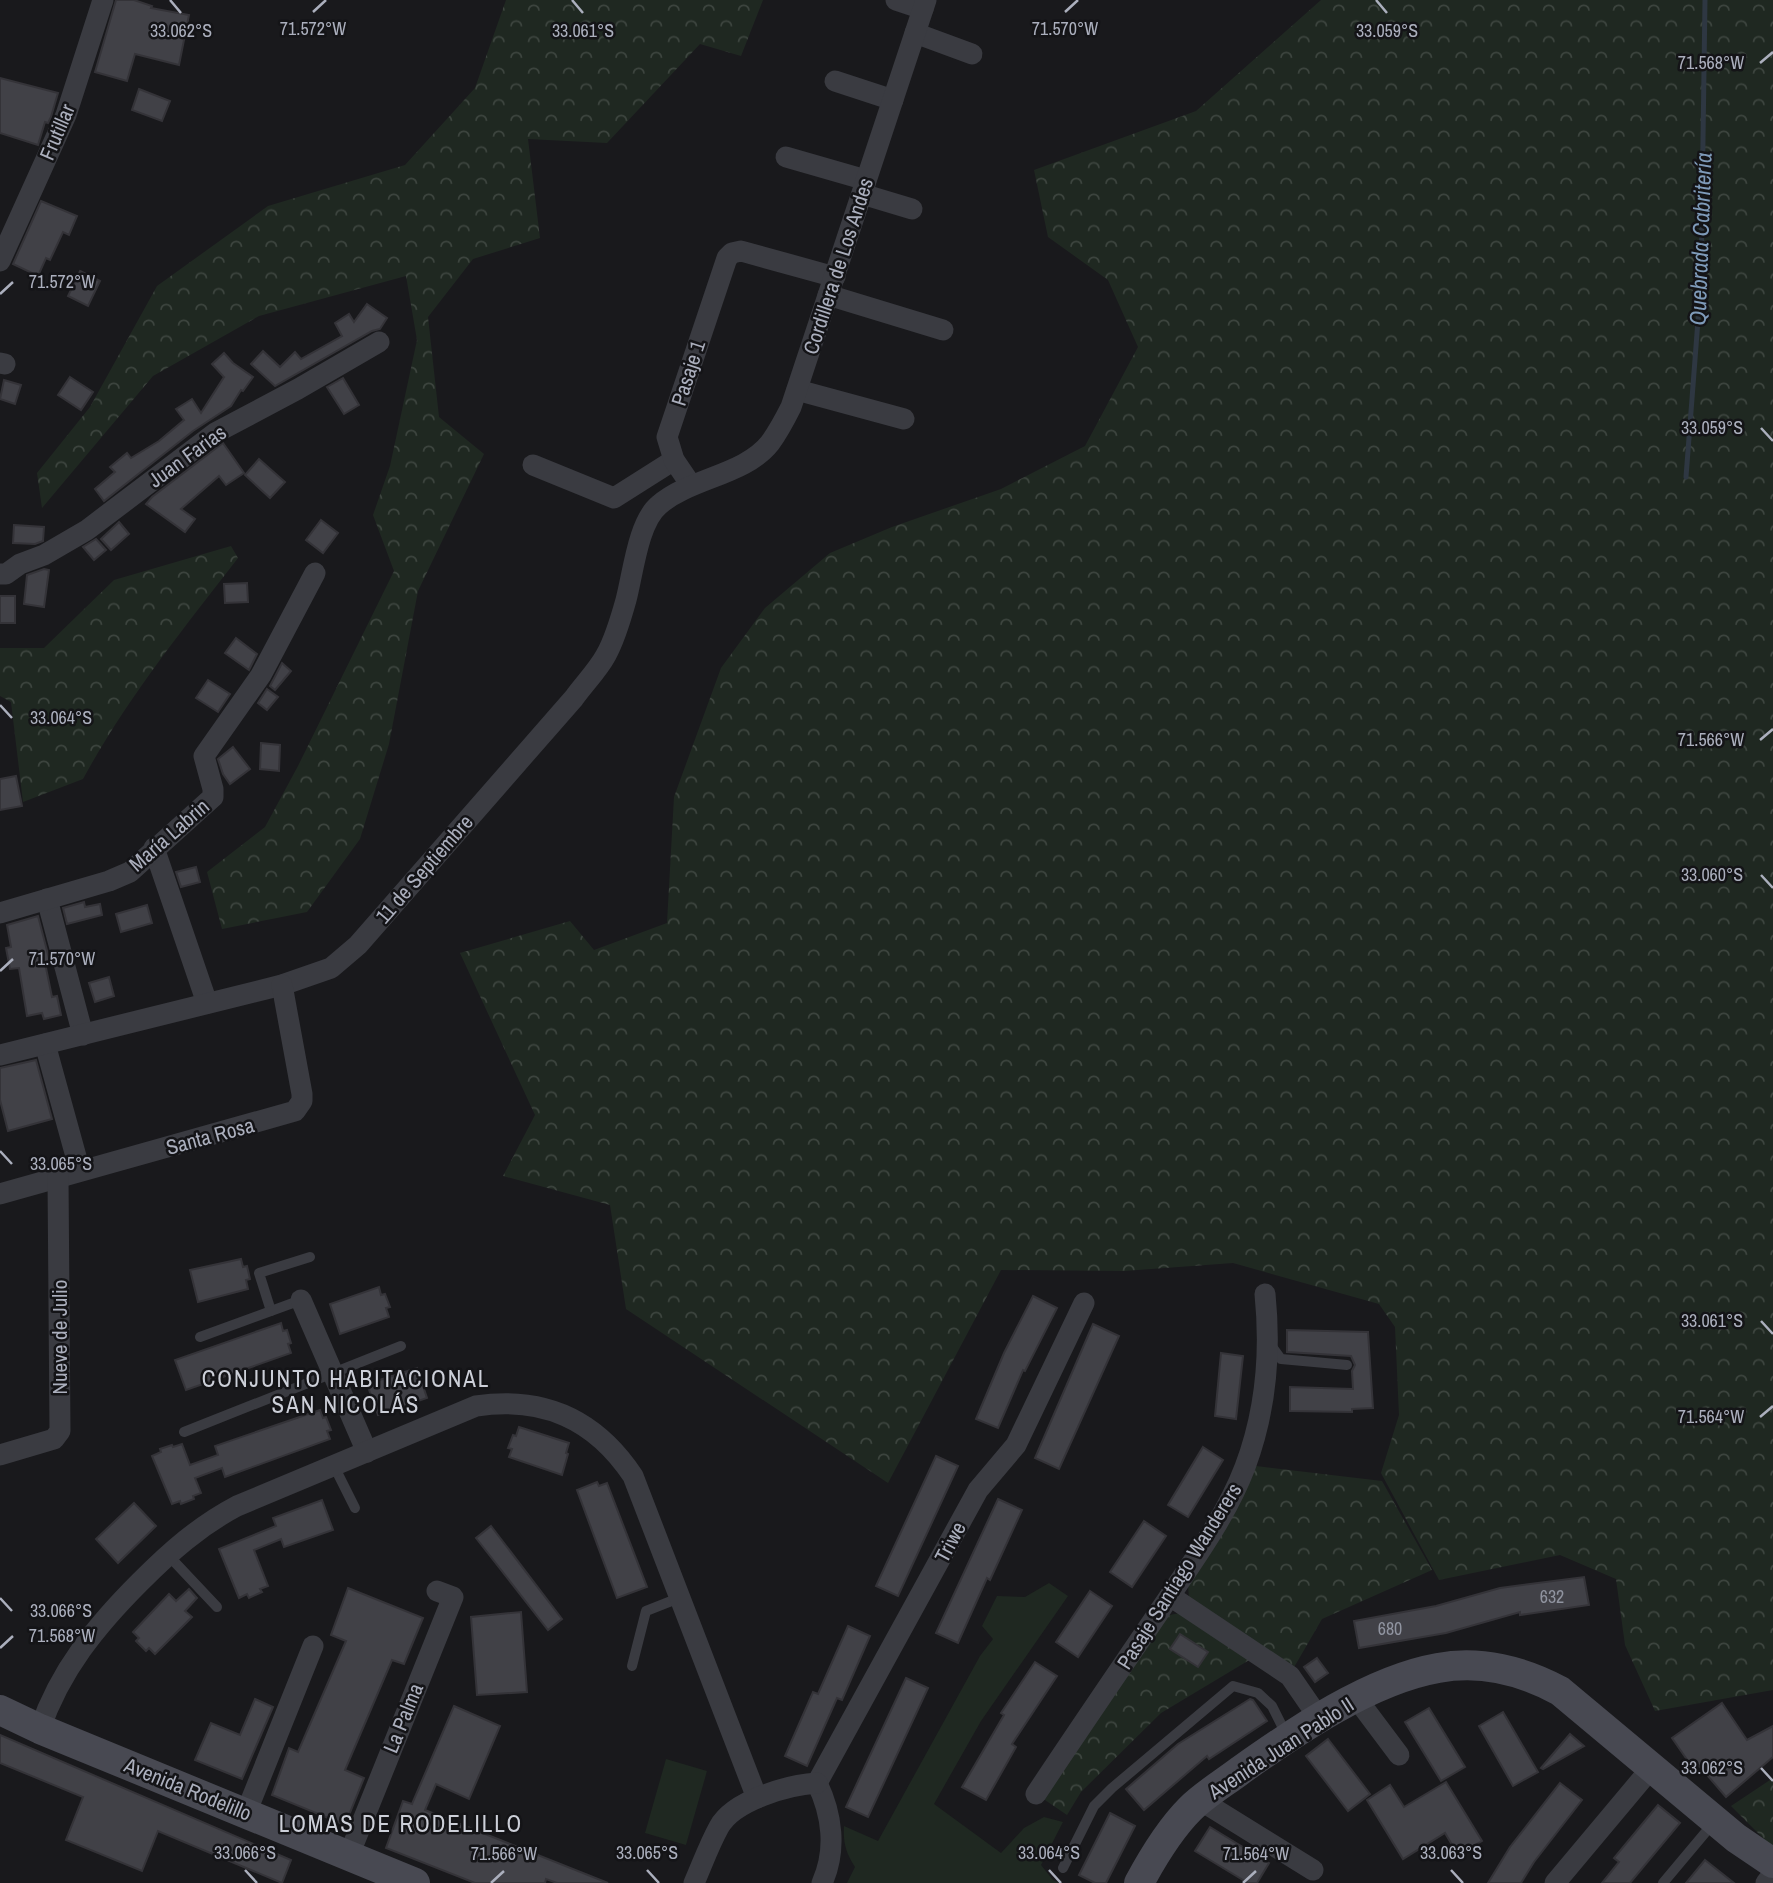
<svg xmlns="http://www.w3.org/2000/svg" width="1773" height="1883" font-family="'Archivo Narrow',sans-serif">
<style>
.grass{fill:#1f2821}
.forest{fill:url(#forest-crowns)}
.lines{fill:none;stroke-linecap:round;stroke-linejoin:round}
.stream{stroke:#2e3742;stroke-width:5}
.building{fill:#414147;stroke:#343338;stroke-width:2}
.lane{stroke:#3a3b41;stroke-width:10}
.street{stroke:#3a3b41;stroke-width:21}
.secondary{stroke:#484952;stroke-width:30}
.ticks{fill:none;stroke:#abafbd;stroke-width:2.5}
.labels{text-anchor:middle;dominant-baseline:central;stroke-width:5;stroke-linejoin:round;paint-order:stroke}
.number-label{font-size:18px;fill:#9094a0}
.street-label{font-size:21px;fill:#abafbd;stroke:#141417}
.water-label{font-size:23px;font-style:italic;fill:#7f9bba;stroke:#141417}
.neighbourhood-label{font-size:23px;letter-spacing:2px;fill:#cccfd8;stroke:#141417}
.ticks-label{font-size:18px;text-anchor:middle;fill:#abafbd;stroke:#141417;stroke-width:5;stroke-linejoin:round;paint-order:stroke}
</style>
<defs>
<pattern id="forest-crowns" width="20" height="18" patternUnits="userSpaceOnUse" patternTransform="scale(1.75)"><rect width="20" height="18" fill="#1f2821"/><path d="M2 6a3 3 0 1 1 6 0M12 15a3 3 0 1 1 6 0" fill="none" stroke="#3d453f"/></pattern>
</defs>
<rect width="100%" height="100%" fill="#19191c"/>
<g class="grass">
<path d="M1049,1583L1068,1596L981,1721L934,1804L1001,1853L1024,1828L1044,1817L1063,1822L1041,1865L1053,1880L1059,1883H847L855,1867C846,1853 843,1843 844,1826L878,1841L980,1656L993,1639L982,1626L997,1596L1025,1597Z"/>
<path d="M666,1759L707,1771L686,1845L645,1833Z"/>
</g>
<g class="forest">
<path d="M506,0H763L741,56L700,44L607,143L528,139L540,238L473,259L428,317L439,417L484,454L418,591L389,744L360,839L307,912L222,929L207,872L265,827L298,766L394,571L373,515L390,466L417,340L406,276L259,316L153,376L42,508L37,473L90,407L157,286L268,206L405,165L475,88Z"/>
<path d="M1321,0H1773V1690L1655,1711L1625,1645L1616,1579L1560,1555L1439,1580L1381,1473L1399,1415L1395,1327L1379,1304L1233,1263L1124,1271L1001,1270L888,1483L626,1309L610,1205L503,1176L535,1115L460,953L570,921L594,950L667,923L674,797L721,668L765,608L830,553L892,527L1001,489L1085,446L1138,347L1108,280L1048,237L1034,170L1196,111Z"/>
<path d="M231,546L238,558C183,629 126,700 83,779L23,802L11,702L0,696V648H44L114,580Z"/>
<path d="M1256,1466L1382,1481L1432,1570L1322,1619L1293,1669L1189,1599L1188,1584Z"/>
<path d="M1180,1613L1251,1659L1161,1713L1081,1792L1067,1815L1042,1798L1165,1616Z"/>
<path d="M1773,1778V1848L1731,1806Z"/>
</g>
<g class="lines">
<path class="stream" d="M1686,477L1701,281L1705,0"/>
</g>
<g class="building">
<path d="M116,0H134L152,6L151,8L189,15L179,65L135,54L127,81L95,72Z"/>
<path d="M0,78L58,93L51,117L48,123L45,122L38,145L0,133Z"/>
<path d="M139,89L170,101L162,121L132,110Z"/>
<path d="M41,201L77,216L69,235L63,232L50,260L46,258L38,276L13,264Z"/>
<path d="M80,271L100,281L88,306L68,296Z"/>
<path d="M367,304L387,318L380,329L372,331L275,386L251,364L263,351L280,367L295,352L301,359L342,336L335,323L349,314L354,322Z"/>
<path d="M224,353L233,363L253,377L243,391L241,390L231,406L193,431L104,501L95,489L115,472L110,467L127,453L131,458L159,441L184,420L176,409L192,399L201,413L224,377L212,364Z"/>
<path d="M70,377L93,392L81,410L58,395Z"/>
<path d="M343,378L359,405L344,414L327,387Z"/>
<path d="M4,380L21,385L15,404L0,399Z"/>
<path d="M223,443L244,473L226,485L219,476L181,509L195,519L185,532L146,504L152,497Z"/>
<path d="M259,459L285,482L270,498L245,475Z"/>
<path d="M321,520L338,533L323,553L306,540Z"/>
<path d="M119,522L129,534L111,550L101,539Z"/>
<path d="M14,525L44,527L43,541L35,544L13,543Z"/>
<path d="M96,539L106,550L94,560L83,547Z"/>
<path d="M44,569L49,570L44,607L24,604L27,575Z"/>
<path d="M247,583L248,602L225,603L224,584Z"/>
<rect x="0" y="596" width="15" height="27"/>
<path d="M236,638L257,654L249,670L225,653Z"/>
<path d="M282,663L291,671L275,690L270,686Z"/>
<path d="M208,680L230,694L218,712L196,698Z"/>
<path d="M267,689L278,697L267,710L258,703Z"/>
<path d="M261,743L280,745L279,771L260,769Z"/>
<path d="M233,747L250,769L230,784L223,774L218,759Z"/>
<path d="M16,776L22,806L0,810V779Z"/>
<path d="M196,867L200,882L181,887L176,872Z"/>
<path d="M84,902L85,907L100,904L102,915L67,924L63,908Z"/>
<path d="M147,905L152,923L121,932L116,914Z"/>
<path d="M38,916L50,962L45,963L52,997L57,996L61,1015L44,1019L42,1013L27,1016L19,968L10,969L6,948L11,947L7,925Z"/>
<path d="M109,977L114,996L95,1002L89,983Z"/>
<path d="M36,1060L52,1119L8,1131L0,1100V1068Z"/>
<path d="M241,1259L243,1267L247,1266L250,1279L246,1280L248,1289L198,1302L190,1270Z"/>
<path d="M379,1287L381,1295L385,1294L390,1307L386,1308L389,1317L340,1334L330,1304Z"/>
<path d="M1033,1296L1057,1308L1025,1371L1023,1370L998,1428L976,1419L1004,1353Z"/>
<path d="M281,1323L283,1331L287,1330L291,1343L288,1344L291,1353L186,1390L175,1360Z"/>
<path d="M1093,1324L1119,1336L1059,1469L1035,1458Z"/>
<path d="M1287,1330L1368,1332L1373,1408L1352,1409V1412L1290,1411V1387L1353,1389L1352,1371L1355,1365L1351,1356L1287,1352Z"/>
<path d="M1221,1353L1243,1356L1236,1419L1215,1416Z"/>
<path d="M417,1368L427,1398L378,1415L367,1384Z"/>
<path d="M320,1410L323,1418L326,1417L331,1430L327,1431L330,1439L225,1477L222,1468L195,1478L201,1493L193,1496L194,1499L181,1504L180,1501L172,1504L152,1456L161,1452L160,1449L172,1445L173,1447L182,1444L190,1465L218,1455L215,1446Z"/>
<path d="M519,1427L569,1443L566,1453L568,1454L562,1475L509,1457L512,1449L508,1448L513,1435L516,1436Z"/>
<path d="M1203,1447L1223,1460L1188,1517L1168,1505Z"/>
<path d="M936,1456L958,1466L898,1596L876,1586Z"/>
<path d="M597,1482L599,1486L607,1483L647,1587L617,1598L577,1490Z"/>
<path d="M998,1499L1022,1510L990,1580L987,1578L958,1643L936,1633Z"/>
<path d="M322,1500L333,1530L284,1547L281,1539L254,1550L268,1586L260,1589L262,1592L249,1598L247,1594L239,1598L219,1549L276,1526L273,1518Z"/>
<path d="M134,1503L156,1526L118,1563L96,1539Z"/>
<path d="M1144,1521L1166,1536L1132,1587L1110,1572Z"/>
<path d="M491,1526L562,1619L548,1630L476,1538Z"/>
<path d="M1584,1577L1589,1605L1520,1615V1612L1446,1633L1359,1648L1354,1621L1436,1606L1500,1588Z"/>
<path d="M348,1588L423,1618L404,1664L392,1660L345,1770L364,1778L345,1825L272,1795L289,1748L298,1752L346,1641L331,1635Z"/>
<path d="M189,1589L197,1598L185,1611L192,1617L155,1654L149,1648L146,1651L136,1641L139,1638L133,1632L169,1594L176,1601Z"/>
<path d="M1090,1591L1112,1606L1078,1657L1056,1642Z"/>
<path d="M521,1612L527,1692L477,1695L471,1617Z"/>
<path d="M848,1626L870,1636L842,1700L837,1698L807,1766L785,1756L813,1692L818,1694Z"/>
<path d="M1180,1634L1208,1652L1198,1667L1170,1649Z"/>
<path d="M1317,1658L1328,1673L1315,1682L1304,1667Z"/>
<path d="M1035,1662L1057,1676L1012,1744L1016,1747L986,1800L962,1787L1004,1715L1001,1713Z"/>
<path d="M906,1678L928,1688L868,1817L846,1807Z"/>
<path d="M255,1699L273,1707L242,1779L195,1760L211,1723L240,1735Z"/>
<path d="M1250,1699L1253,1700L1267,1721L1209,1759L1207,1756L1144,1810L1126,1789L1178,1744Z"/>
<path d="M1722,1703L1747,1740L1773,1726V1757L1726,1797L1695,1761L1690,1764L1672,1738Z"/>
<path d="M454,1706L500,1726L469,1799L436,1784L425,1810L608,1883H557L546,1879L545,1883H475L386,1848L403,1801L412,1804Z"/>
<path d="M1429,1708L1465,1767L1441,1781L1405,1722Z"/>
<path d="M1503,1712L1538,1772L1513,1786L1479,1726Z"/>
<path d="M1570,1734L1584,1746L1543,1769L1541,1768Z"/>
<path d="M0,1735L291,1860L282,1883L158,1831L142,1871L66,1840L83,1797L0,1763Z"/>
<path d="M1328,1739L1370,1794L1348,1811L1306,1756Z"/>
<path d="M1446,1782L1482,1841L1458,1855L1445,1833L1403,1859L1367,1800L1390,1785L1404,1807Z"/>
<path d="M1560,1783L1582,1800L1534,1862L1521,1883H1488L1510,1847Z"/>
<path d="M1658,1805L1680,1823L1630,1883H1602L1619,1862L1614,1858Z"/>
<path d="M1110,1813L1135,1826L1106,1883H1095L1079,1875Z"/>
<path d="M1210,1827L1269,1863L1257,1883H1248L1195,1851Z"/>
<path d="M1705,1860L1734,1883H1686Z"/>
</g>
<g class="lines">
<g class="lane">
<path d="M271,1311L259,1273L310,1257"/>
<path d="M200,1337L301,1300"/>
<path d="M1270,1344L1281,1359L1347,1365"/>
<path d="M184,1432L401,1346"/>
<path d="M334,1466L355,1508"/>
<path d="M168,1555L217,1607"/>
<path d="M632,1666L646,1611L679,1598"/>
<path d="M1063,1868L1094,1806L1112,1788L1233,1686L1258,1693L1272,1706L1287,1736"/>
<path d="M1663,1883L1715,1821"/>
</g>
<g class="street">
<path d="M896,0L923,9"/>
<path d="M915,33L972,54"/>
<path d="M835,81L893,100"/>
<path d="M786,157L866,180"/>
<path d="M862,194L912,209"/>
<path d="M0,261L66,115L103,0"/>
<path d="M828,295L943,330"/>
<path d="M0,363L5,364"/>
<path d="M797,390L904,419"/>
<path d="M533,465L614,498L674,460"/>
<path d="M691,485L674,460L667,437L727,258L732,253L741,251L835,277"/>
<path d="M0,574H6L20,564L44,555L87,530L215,433L298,389L379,342"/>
<path d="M154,848L207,1003"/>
<path d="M47,899L83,1035"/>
<path d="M0,913L109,881L130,872L213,797V789L204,756L261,675L315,573"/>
<path d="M45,1044L80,1171"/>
<path d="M0,1055L282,985L331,968L358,945L574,698C584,684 598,670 606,655C615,639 621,618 626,600C633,574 638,522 659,505C690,478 745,475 770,443C778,432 785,419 791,407L926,0"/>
<path d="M0,1194L295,1111L302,1101V1094L282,985"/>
<path d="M301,1300L367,1452"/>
<path d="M0,1455L54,1439L60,1431L58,1177"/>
<path d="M1170,1596L1290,1676L1319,1718"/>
<path d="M1357,1699L1399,1755"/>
<path d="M40,1729C60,1670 97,1625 140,1582C170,1552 199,1526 237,1506L476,1406C543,1396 595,1419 633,1476L757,1798"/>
<path d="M817,1783L978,1490L1016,1445L1084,1303"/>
<path d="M817,1783C832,1814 837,1850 822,1883"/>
<path d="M1036,1794C1077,1732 1119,1671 1161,1609C1191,1564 1226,1517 1245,1467C1266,1411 1271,1353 1265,1294"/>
<path d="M1200,1800L1313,1870"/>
<path d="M246,1813L313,1646"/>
<path d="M349,1855L453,1597L437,1591"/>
<path d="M694,1883C702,1865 709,1845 719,1827C734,1800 788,1785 817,1783"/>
<path d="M1555,1883L1653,1766"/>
<path d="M1766,1883L1773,1874"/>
</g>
<g class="secondary">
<path d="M0,1710L40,1729L415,1883"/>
<path d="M1139,1883C1153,1857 1169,1830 1190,1809C1205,1794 1224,1783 1241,1770C1296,1731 1370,1680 1438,1668C1480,1660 1523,1671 1560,1691L1736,1838L1773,1863"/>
</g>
</g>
<path class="ticks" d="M170,0L181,13M572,0L583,13M1376,0L1387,13M313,12L326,0M1065,12L1078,0M1760,63L1773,52M0,294L13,282M1761,428L1773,441M0,705L12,718M1760,740L1773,729M1761,875L1773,888M0,971L13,959M0,1151L12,1164M1761,1321L1773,1334M1760,1417L1773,1406M0,1598L12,1611M0,1648L13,1636M1761,1768L1773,1781M245,1870L257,1883M647,1870L659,1883M1049,1870L1061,1883M1451,1870L1463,1883M491,1883L504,1871M1243,1883L1256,1871"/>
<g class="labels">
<g class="number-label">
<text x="1552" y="1596">632</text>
<text x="1390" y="1628">680</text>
</g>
<g class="street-label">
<text transform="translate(57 132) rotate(-67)">Frutillar</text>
<text transform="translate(838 266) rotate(-72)">Cordillera de Los Andes</text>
<text transform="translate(688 373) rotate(-72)">Pasaje 1</text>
<text transform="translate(187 456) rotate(-36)">Juan Farias</text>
<text transform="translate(169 835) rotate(-41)">María Labrin</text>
<text transform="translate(424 869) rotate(-49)">11 de Septiembre</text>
<text transform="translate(210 1136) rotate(-15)">Santa Rosa</text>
<text transform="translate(59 1337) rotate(-90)">Nueve de Julio</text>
<text transform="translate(950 1542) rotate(-62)">Triwe</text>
<text transform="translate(1179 1576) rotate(-58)">Pasaje Santiago Wanderers</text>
<text transform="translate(403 1718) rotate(-68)">La Palma</text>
<text transform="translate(1281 1748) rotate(-33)">Avenida Juan Pablo II</text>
<text transform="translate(188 1789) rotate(22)">Avenida Rodelillo</text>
</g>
<g class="water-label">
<text transform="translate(1700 239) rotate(-88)">Quebrada Cabritería</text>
</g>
<g class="neighbourhood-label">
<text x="346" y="1378">CONJUNTO HABITACIONAL<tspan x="346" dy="26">SAN NICOLÁS</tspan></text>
<text x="401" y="1823">LOMAS DE RODELILLO</text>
</g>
</g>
<g class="ticks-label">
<text x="313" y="35">71.572°W</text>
<text x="1065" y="35">71.570°W</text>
<text x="181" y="37">33.062°S</text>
<text x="583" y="37">33.061°S</text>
<text x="1387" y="37">33.059°S</text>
<text x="1711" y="69">71.568°W</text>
<text x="62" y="288">71.572°W</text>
<text x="1712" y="434">33.059°S</text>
<text x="61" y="724">33.064°S</text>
<text x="1711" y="746">71.566°W</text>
<text x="1712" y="881">33.060°S</text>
<text x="62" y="965">71.570°W</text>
<text x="61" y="1170">33.065°S</text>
<text x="1712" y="1327">33.061°S</text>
<text x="1711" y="1423">71.564°W</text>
<text x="61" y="1617">33.066°S</text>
<text x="62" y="1642">71.568°W</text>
<text x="1712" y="1774">33.062°S</text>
<text x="245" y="1859">33.066°S</text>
<text x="647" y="1859">33.065°S</text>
<text x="1049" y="1859">33.064°S</text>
<text x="1451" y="1859">33.063°S</text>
<text x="504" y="1860">71.566°W</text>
<text x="1256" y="1860">71.564°W</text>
</g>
</svg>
